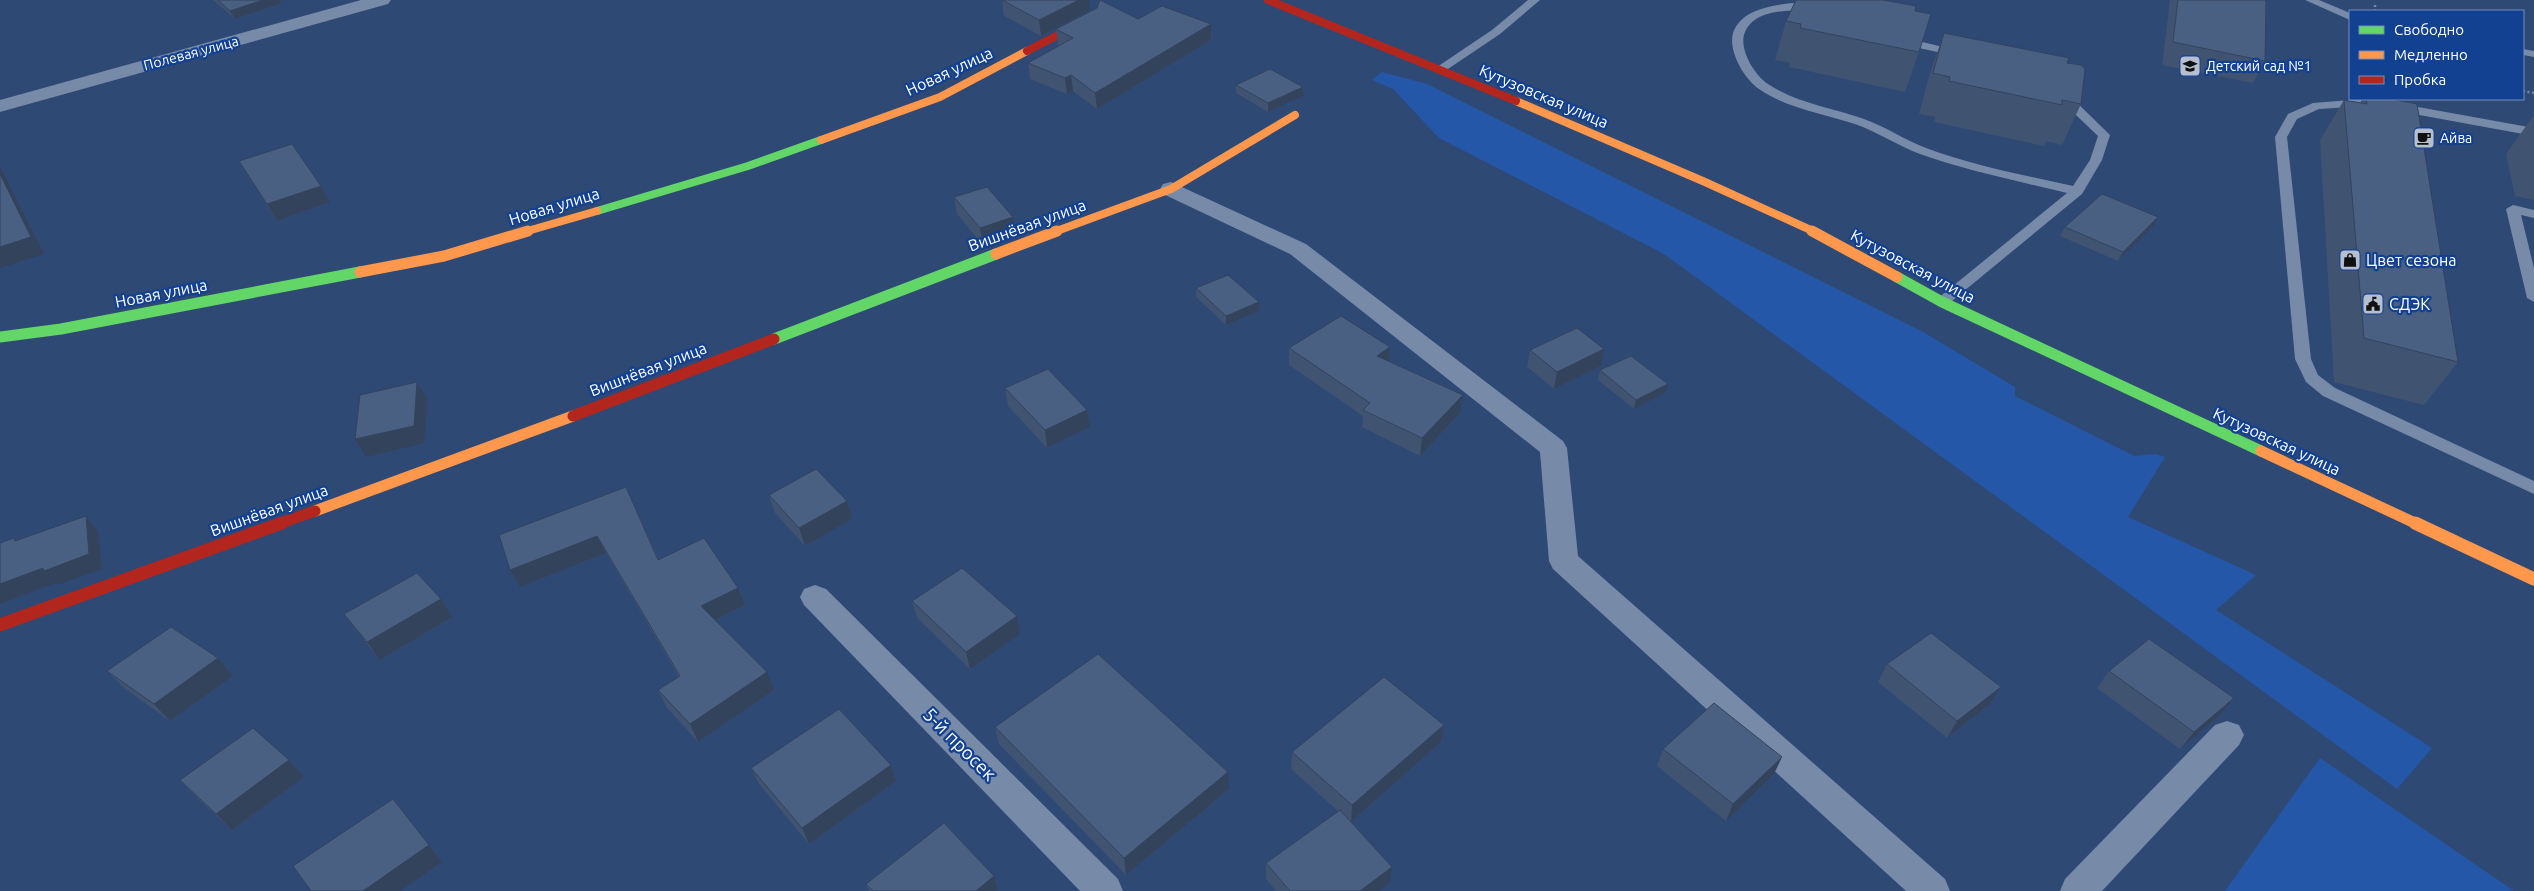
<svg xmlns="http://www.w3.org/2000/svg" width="2534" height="891" font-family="Ubuntu,sans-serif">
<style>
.green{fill:#2557a9}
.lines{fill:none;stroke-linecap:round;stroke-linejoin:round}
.path{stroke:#778aa8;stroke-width:2.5;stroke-dasharray:2 2.5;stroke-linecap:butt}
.lane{fill:#778aa8;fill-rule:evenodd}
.street{fill:#778aa8;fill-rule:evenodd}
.fast-far1{stroke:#63d668;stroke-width:8}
.fast{stroke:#63d668;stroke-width:11}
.slow-far2{stroke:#ff974d;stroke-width:8}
.slow-far1{stroke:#ff974d;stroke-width:11}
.slow{stroke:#ff974d;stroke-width:13}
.jam-far2{stroke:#b3261e;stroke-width:8}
.jam-far1{stroke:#b3261e;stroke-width:11}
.jam{stroke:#b3261e;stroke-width:13}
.wall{fill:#405371}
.shaded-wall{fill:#34435c}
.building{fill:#4a6083;stroke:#34435c}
.labels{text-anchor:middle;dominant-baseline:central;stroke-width:4.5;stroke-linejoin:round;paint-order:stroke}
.far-street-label{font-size:14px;fill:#fff;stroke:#124192}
.far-poi-label{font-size:14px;fill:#fff;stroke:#124192;text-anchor:start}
.street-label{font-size:16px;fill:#fff;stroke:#124192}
.poi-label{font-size:16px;fill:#fff;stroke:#124192;text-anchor:start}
.near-street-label{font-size:19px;fill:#fff;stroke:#124192}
</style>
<rect width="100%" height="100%" fill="#2f4975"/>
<g class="green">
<path d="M1382,72L1427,84L1923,332L2015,387V396L2134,456L2156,454L2165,457L2128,517L2256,575L2216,610L2432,748L2397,789L1664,254L1439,138L1393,89L1372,80Z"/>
<path d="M2320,758L2514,891H2225Z"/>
</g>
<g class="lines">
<g class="path">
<path d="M2375,5V11"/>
<path d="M2523,91L2534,93"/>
</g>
<g class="lane">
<path d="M1528,0H1540L1500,34L1445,71H1437V67L1492,30Z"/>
<path d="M2305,0H2319L2350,13V20Z"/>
<path d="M1794,3H1815L1820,6C1810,16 1759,1 1745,32C1738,48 1754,75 1768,84C1796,103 1833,108 1864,119C1886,127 1905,140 1926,148C1974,166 2024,175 2073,186L2090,160L2098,136L2058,98V92H2066L2110,135L2102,160L2082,194L1947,305H1937L1935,302L1937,299L2067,193C2018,181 1968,171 1920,154C1898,146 1878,132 1855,124C1824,114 1786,108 1759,89C1744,79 1728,51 1733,33C1741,9 1773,5 1794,3Z"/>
<path d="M1903,33L1918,41L1964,52L1966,54L1960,57L1910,46L1897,36Z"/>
<path d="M2523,49L2534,51V57L2523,55Z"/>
<path d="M2362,99L2366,100V106L2319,109L2297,119L2287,137L2311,359L2318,375L2335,388L2534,481V494L2323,396L2306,382L2295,359L2275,137L2288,114L2313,103Z"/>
<path d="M2396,103L2534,128V136L2392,110L2390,107L2392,104Z"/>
<path d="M2513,205L2534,210V218L2521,215L2534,268V302L2527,298L2506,209Z"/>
</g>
<g class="street">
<path d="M361,0H391L388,4L0,112V100Z"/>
<path d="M1171,182L1306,244L1563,441L1567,448L1578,556L1945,879L1950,891H1906L1553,569L1549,561L1540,452L1290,254L1163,194L1160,189L1163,184Z"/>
<path d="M815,585L826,589L1118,879L1123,891H1080L804,605L800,597L804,589Z"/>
<path d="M2227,721L2239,725L2244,735L2239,745L2102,891H2060L2065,879L2215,725Z"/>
</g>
<path class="fast-far1" d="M597,211L748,166L821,140"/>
<g class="fast">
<path d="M1897,277L1942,302L2261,451"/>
<path d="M0,337L61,329L360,272"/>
<path d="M774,339L996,254"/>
</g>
<g class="slow-far2">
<path d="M1516,101L1705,182L1815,232"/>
<path d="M821,140L940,97L1027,51"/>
<path d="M524,232L597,211"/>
<path d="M1054,232L1171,189L1295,115"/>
</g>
<g class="slow-far1">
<path d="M1812,231L1897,277"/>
<path d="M996,254L1057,231"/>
<path d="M360,272L444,256L528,231"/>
<path d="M2261,451L2417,524"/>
<path d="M315,511L573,416"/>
</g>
<path class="slow" d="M2415,523L2534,579"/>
<g class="jam-far2">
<path d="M1268,0L1516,101"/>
<path d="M1027,51L1089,19"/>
</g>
<g class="jam-far1">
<path d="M573,416L774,339"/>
<path d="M278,524L315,511"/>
</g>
<path class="jam" d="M0,625L282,523"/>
</g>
<g class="wall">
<path d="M213,0H280L282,3L235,19Z"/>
<path d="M1002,0L1090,10L1041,36L1004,16Z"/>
<path d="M2170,0H2266L2265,61L2253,83L2162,65Z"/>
<path d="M1915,11L1919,52L1905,92L1789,67L1790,63L1775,60L1786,21Z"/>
<path d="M1138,19L1211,24V40L1097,109L1073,91L1067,94L1030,79L1028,63L1059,46L1058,45L1056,29Z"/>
<path d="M1944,33L2067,63L2081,104L2062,145L2046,141L2044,146L1934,122L1935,117L1919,114L1930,73Z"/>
<path d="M1236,85L1303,96L1268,112L1236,93Z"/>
<path d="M2362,99H2391L2458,362L2424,405L2334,382L2320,140L2344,100L2360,103Z"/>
<path d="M2534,115V200L2515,196L2506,154Z"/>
<path d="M239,161L330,202L277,221Z"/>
<path d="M954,197L1016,234L983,245L957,214Z"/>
<path d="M2153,226L2118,261L2060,236L2065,227Z"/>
<path d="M1196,288L1259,302V311L1226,325L1196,297Z"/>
<path d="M1289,348L1389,361L1460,413L1420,456L1362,427L1363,416L1289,365Z"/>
<path d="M1530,350L1601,366L1554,389L1527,367Z"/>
<path d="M1600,370L1665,393L1634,409L1598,380Z"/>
<path d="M1005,388L1087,410L1090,427L1047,448L1008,406Z"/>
<path d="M626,487L659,560L738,588L745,605L715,621L774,690L698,742L667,708L658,690L679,677L606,553L520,587Z"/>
<path d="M769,495L847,501L852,519L805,546L775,513Z"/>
<path d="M912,601L1020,634L970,669L917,618Z"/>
<path d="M344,614L452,617L380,660L357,631Z"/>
<path d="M218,658L233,676L170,721L124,688L107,671Z"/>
<path d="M1887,664L2001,687L1990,704L1947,738L1878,682Z"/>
<path d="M2109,671L2234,698L2220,715L2180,749L2097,688Z"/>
<path d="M1444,725L1441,742L1351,822L1390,883L1379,891H1276L1266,879V863L1338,811L1291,769L1292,752Z"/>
<path d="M995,727L1229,789L1126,875L999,744Z"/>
<path d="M1663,749L1774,774L1726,821L1657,766Z"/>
<path d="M289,760L304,777L232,830L196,797L180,780Z"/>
<path d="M891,765L896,781L809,844L759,784L751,768Z"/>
<path d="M994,876L998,891H869L866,884Z"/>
</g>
<g class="shaded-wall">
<path d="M263,0H280L282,3L235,19L230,11Z"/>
<path d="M1079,0H1089L1090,10L1041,36L1039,20Z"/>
<path d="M1211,24V40L1097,109L1095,93Z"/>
<path d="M1071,75L1073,91L1067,94L1065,78Z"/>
<path d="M1303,87V96L1268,112V103Z"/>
<path d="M0,166L44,254L0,268Z"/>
<path d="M321,186L330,202L277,221L267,204Z"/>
<path d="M1013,217L1016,234L983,245L980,228Z"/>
<path d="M2158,217L2153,226L2118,261L2123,252Z"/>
<path d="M1259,302V311L1226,325V316Z"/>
<path d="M1390,347L1389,365L1377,356Z"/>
<path d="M1604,349L1601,366L1554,389L1557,372Z"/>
<path d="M417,382L427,399L424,443L366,457L355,439Z"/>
<path d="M1668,384L1665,393L1634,409L1636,400Z"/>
<path d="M1463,395L1460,413L1420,456L1422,438Z"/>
<path d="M1087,410L1090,427L1047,448L1045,430Z"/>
<path d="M847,501L852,519L805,546L799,528Z"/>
<path d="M86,516L98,531L102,569L57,585L55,583L0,604V584L43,568Z"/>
<path d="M597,536L606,553L520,587L510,570Z"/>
<path d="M738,588L745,605L708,624L701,606Z"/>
<path d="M441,599L452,617L380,660L367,642Z"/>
<path d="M1017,616L1020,634L970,669L966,652Z"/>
<path d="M218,658L233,676L170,721L154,704Z"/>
<path d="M767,672L774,690L698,742L690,724Z"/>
<path d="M2001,687L1990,704L1947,738L1957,721Z"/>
<path d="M2234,698L2220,715L2180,749L2194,732Z"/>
<path d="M1444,725L1441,742L1351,822L1352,805Z"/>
<path d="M1782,757L1774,774L1726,821L1733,804Z"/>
<path d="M289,760L304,777L232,830L216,814Z"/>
<path d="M891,765L896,781L809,844L802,828Z"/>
<path d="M1228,772L1229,789L1126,875L1124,858Z"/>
<path d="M393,799L442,862L400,891H363Z"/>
<path d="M1392,867L1390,883L1379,891H1360Z"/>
<path d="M994,876L998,891H976Z"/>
</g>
<g class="building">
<path d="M218,0H263L230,11Z"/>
<path d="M1002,0H1079L1039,20Z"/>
<path d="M1100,0L1138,19L1162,6L1211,24L1095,93L1071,75L1065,78L1028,63L1073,38L1056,29L1097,8Z"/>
<path d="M1796,0H1883L1916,6L1915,11L1931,14L1919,52L1800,28L1801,24L1786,21Z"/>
<path d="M2178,0H2266L2265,61L2173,42Z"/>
<path d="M1944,33L2069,58L2067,63L2081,65L2085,69L2081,104L2062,100V105L1949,81L1950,77L1933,73Z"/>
<path d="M1270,69L1303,87L1268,103L1236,85Z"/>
<path d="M2366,99H2391L2417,104L2458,362L2364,338L2344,100L2367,104Z"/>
<path d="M292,144L321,186L267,204L239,161Z"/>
<path d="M0,174L31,237L0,247Z"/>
<path d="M987,187L1013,217L980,228L954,197Z"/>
<path d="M2102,194L2158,217L2123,252L2065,227Z"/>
<path d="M1228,275L1259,302L1226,316L1196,288Z"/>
<path d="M1341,316L1390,347L1377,356L1463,395L1422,438L1363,410L1370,403L1289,348Z"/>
<path d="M1577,328L1604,349L1557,372L1530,350Z"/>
<path d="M1631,356L1668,384L1636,400L1600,370Z"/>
<path d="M1048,369L1087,410L1045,430L1005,388Z"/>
<path d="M417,382L414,426L355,439L360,395Z"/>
<path d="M816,469L847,501L799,528L769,495Z"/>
<path d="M626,487L658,560L704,538L738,588L701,606L767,672L690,724L658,690L680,676L597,536L510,570L499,535Z"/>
<path d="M86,516L89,554L44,571L43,568L0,584V543L14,538L15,541Z"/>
<path d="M962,568L1017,616L966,652L912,601Z"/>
<path d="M417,573L441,599L367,642L344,614Z"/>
<path d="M171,627L218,658L154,704L107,671Z"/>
<path d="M1931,633L2001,687L1957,721L1887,664Z"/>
<path d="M2149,639L2234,698L2194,732L2109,671Z"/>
<path d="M1098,654L1228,772L1124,858L995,727Z"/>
<path d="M1384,677L1444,725L1352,805L1292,752Z"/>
<path d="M1714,703L1782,757L1733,804L1663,749Z"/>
<path d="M839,709L891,765L802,828L751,768Z"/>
<path d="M253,728L289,760L216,814L180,780Z"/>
<path d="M393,799L429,845L363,891H311L293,866Z"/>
<path d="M1340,810L1392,867L1360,891H1290L1266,863Z"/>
<path d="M944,823L994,876L976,891H873L866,884Z"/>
</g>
<defs>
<g id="school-square" transform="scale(1.125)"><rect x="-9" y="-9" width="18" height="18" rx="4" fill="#b6bfcf" stroke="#124192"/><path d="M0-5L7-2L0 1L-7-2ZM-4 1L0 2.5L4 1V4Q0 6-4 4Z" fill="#111"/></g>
<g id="cafe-square" transform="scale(1.125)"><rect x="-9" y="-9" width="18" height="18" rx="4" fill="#b6bfcf" stroke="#124192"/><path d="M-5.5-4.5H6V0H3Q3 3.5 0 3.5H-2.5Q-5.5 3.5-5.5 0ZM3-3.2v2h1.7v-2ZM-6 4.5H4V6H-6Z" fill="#111"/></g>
<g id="shop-square" transform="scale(1.125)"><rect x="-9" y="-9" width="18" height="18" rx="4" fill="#b6bfcf" stroke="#124192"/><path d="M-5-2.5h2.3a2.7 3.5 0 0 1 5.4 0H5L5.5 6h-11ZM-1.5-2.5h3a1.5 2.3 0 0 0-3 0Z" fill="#111"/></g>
<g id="civic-square" transform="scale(1.125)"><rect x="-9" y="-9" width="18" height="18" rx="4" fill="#b6bfcf" stroke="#124192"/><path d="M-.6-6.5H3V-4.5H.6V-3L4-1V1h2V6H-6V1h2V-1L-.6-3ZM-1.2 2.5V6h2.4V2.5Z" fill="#111"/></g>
</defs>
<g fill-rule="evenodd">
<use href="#school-square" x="2190" y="66"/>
<use href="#cafe-square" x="2424" y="138"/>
<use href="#shop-square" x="2350" y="260"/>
<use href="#civic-square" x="2373" y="304"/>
</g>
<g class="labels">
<g class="far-street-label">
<text transform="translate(191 53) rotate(-15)">Полевая улица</text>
</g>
<g class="far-poi-label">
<text x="2206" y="66">Детский сад №1</text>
<text x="2440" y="138">Айва</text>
</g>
<g class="street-label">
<text transform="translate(949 71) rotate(-25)">Новая улица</text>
<text transform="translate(1544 96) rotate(23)">Кутузовская улица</text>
<text transform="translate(554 206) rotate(-17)">Новая улица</text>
<text transform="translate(1027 225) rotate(-20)">Вишнёвая улица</text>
<text transform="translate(1913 266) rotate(28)">Кутузовская улица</text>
<text transform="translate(161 293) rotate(-11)">Новая улица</text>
<text transform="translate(648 369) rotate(-21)">Вишнёвая улица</text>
<text transform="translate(2277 441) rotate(25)">Кутузовская улица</text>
<text transform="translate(269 510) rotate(-20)">Вишнёвая улица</text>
</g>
<g class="poi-label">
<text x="2366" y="260">Цвет сезона</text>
<text x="2389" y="304">СДЭК</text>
</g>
<g class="near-street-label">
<text transform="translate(960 744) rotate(45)">5-й просек</text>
</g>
</g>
<rect x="2349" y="10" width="175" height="90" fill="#124192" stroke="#718dbe"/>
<rect x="2359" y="26" width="25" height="8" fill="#63d668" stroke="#718dbe"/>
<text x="2394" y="35" font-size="15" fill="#ffffff">Свободно</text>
<rect x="2359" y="51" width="25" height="8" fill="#ff974d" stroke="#718dbe"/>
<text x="2394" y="60" font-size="15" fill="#ffffff">Медленно</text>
<rect x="2359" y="76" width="25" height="8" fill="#b3261e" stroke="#718dbe"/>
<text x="2394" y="85" font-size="15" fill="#ffffff">Пробка</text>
</svg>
